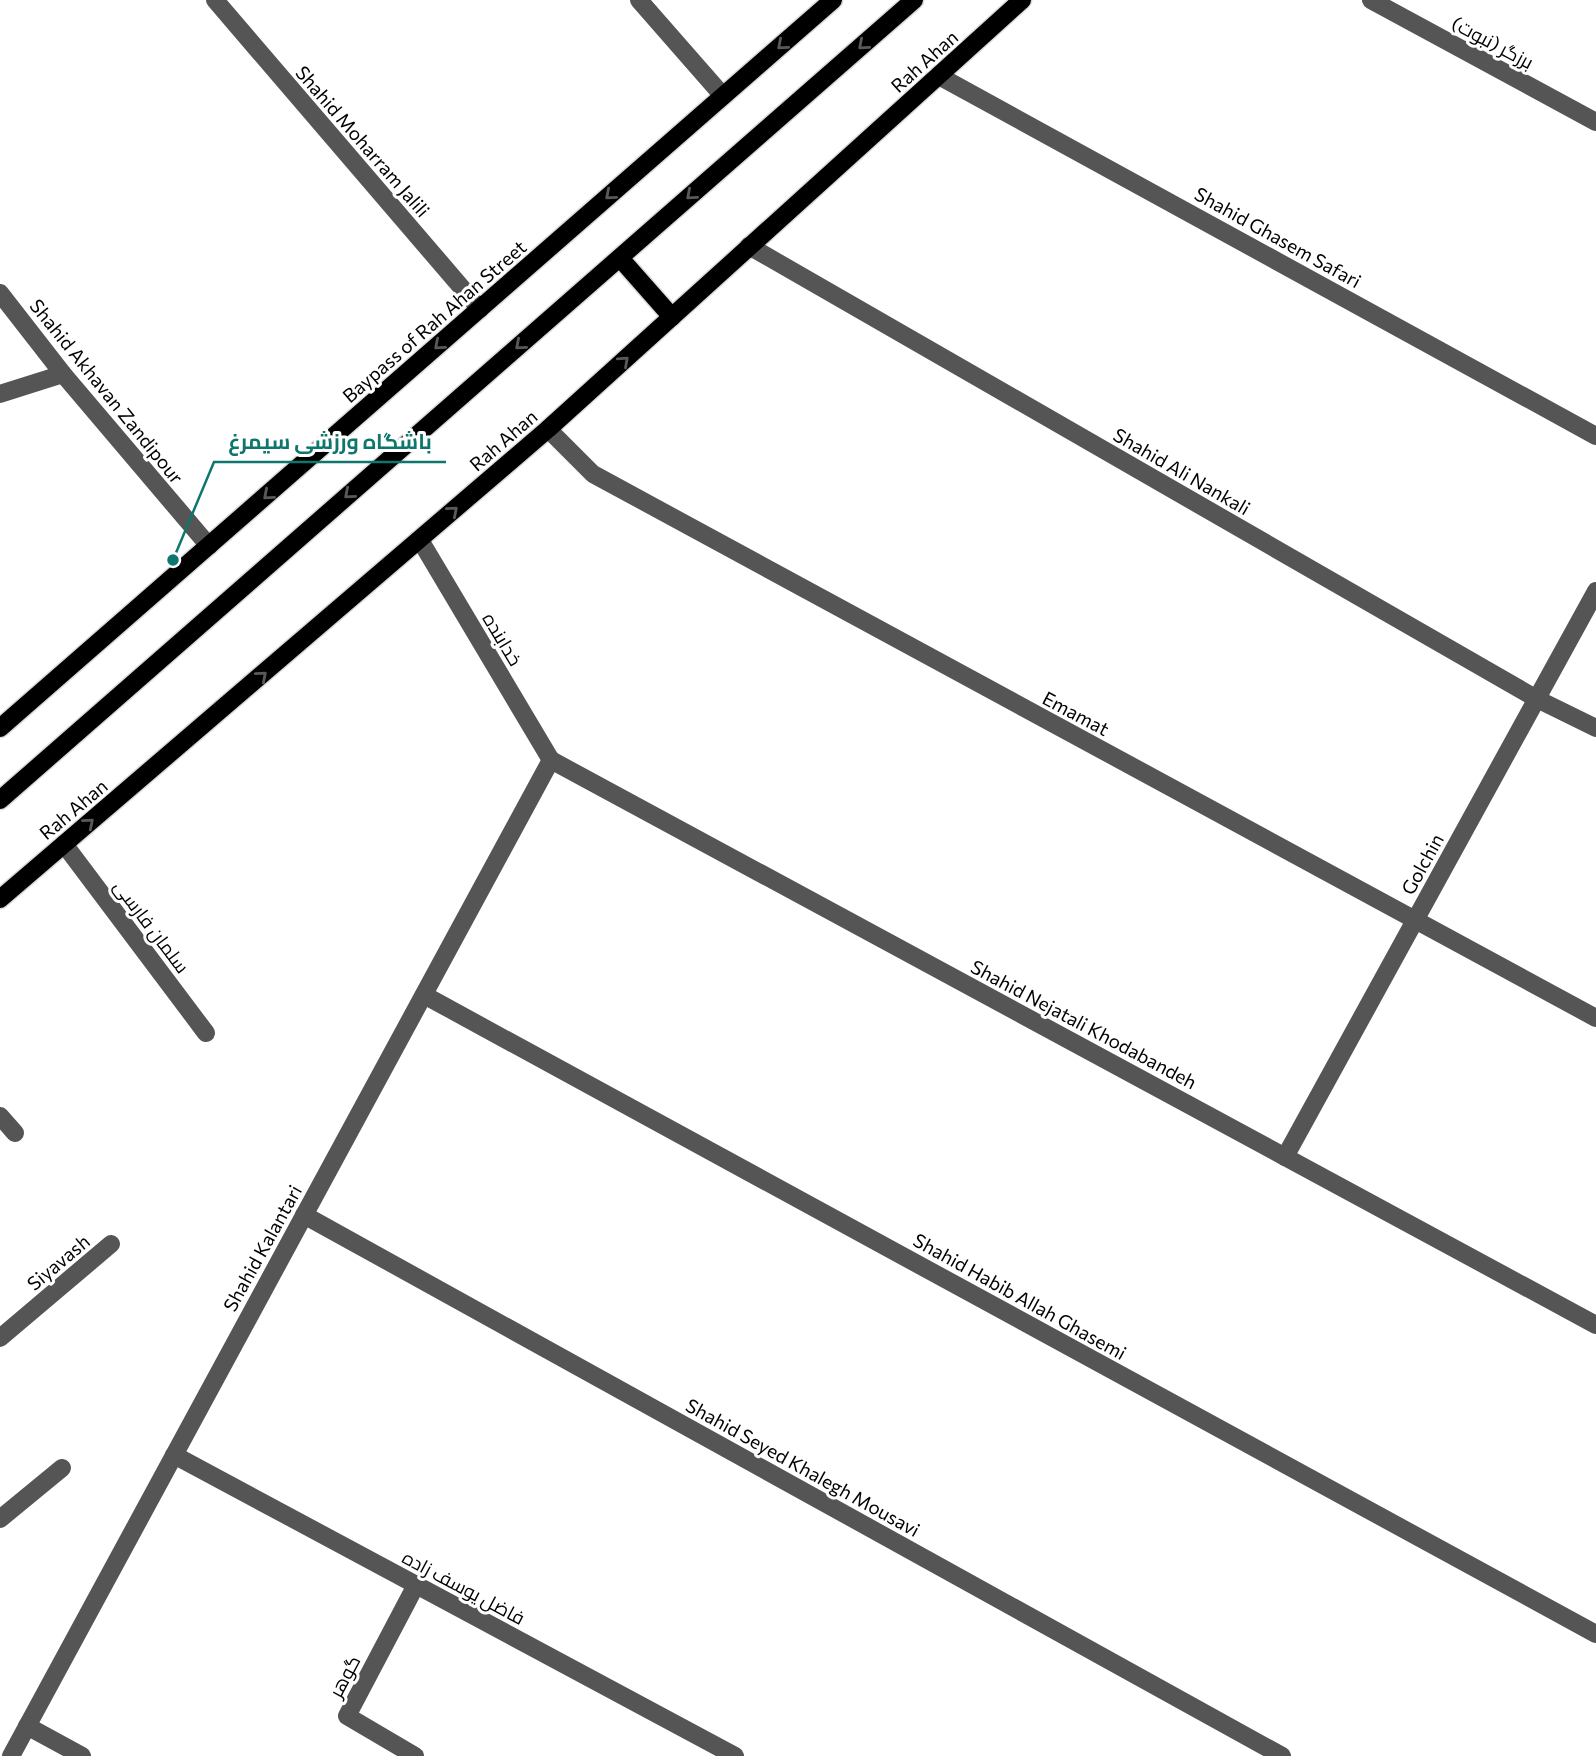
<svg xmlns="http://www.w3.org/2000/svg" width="1596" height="1756" font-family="Commissioner,Cairo,sans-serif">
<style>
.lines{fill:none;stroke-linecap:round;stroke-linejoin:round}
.major-casing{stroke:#dbdbdb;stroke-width:21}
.minor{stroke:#555;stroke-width:18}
.major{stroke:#000;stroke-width:18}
.oneway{stroke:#595959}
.labels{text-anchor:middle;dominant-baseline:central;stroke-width:6;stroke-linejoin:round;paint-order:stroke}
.street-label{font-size:19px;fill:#000;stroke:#fff}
.leader{fill:none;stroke:#0f766e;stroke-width:2.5}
.callout-dot{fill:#0f766e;stroke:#fff;stroke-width:2.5}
.callout-label{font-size:21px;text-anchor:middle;font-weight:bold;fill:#0f766e;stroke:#fff;stroke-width:6;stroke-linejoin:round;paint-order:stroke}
</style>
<rect width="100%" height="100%" fill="#fff"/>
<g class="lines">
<g class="major-casing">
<g id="major">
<path d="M620,258L672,317"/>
<path d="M0,728L833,0"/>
<path d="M0,800L914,0"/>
<path d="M0,899L548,429L1022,0"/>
</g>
</g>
<g class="minor">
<path d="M215,0L480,309"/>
<path d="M639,0L723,96"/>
<path d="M1371,0L1596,122"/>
<path d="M939,76L1596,436"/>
<path d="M749,246L1537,699L1596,728"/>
<path d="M0,293L63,374L209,546"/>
<path d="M0,394L63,374"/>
<path d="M548,429L593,474L1596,1018"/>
<path d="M420,540L551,760"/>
<path d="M551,760L1596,1325"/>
<path d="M64,844L206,1033"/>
<path d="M424,995L1596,1634"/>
<path d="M0,1116L15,1133"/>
<path d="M1285,1157L1596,591"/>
<path d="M304,1215L1282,1756"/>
<path d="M0,1338L111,1244"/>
<path d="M174,1455L735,1756"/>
<path d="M0,1519L62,1468"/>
<path d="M27,1726L82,1756"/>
<path d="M11,1756L551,760"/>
<path d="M415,1756L347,1716L416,1585"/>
</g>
<use href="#major" class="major"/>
</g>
<defs><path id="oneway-chevron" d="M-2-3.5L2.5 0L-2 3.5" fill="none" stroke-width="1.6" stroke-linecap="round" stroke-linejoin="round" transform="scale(1.75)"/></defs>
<g class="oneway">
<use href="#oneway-chevron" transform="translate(782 45) rotate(139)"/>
<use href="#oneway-chevron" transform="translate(863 45) rotate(139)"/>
<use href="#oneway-chevron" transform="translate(610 195) rotate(139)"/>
<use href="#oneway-chevron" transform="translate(691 195) rotate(139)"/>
<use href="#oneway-chevron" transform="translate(439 345) rotate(139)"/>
<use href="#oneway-chevron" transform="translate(520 345) rotate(139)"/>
<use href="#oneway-chevron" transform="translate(624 361) rotate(-42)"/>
<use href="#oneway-chevron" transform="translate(349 494) rotate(139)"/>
<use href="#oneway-chevron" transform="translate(268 495) rotate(139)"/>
<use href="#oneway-chevron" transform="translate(453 511) rotate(-41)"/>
<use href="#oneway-chevron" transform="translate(262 676) rotate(-41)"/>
<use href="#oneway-chevron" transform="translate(89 823) rotate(-40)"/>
</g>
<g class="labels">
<g class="street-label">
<text transform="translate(1493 42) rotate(28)">برزگر (نبوت)</text>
<text transform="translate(924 61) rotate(-42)">Rah Ahan</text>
<text transform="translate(363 141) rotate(49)">Shahid Moharram Jalili</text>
<text transform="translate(1278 237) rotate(29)">Shahid Ghasem Safari</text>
<text transform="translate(434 321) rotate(-41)">Baypass of Rah Ahan Street</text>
<text transform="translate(107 391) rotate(51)">Shahid Akhavan Zandipour</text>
<text transform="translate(503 440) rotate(-41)">Rah Ahan</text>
<text transform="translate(1182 471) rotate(30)">Shahid Ali Nankali</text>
<text transform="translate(503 639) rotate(59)">خدابنده</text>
<text transform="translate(1076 713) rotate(28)">Emamat</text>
<text transform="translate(73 809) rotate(-40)">Rah Ahan</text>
<text transform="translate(1422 864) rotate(-61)">Golchin</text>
<text transform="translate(152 926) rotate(53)">سلمان فارسی</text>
<text transform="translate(1084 1024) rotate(28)">Shahid Nejatali Khodabandeh</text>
<text transform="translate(262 1248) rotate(-61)">Shahid Kalantari</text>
<text transform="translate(58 1262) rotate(-40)">Siyavash</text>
<text transform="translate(1020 1296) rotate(29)">Shahid Habib Allah Ghasemi</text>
<text transform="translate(803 1467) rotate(29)">Shahid Seyed Khalegh Mousavi</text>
<text transform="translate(464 1587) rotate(28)">فاضل یوسف زاده</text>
<text transform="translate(344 1676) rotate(-62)">گوهر</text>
</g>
</g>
<path class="leader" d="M173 560L214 462H446"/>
<circle class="callout-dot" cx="173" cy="560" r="7"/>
<g class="callout-label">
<text x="330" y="449">باشگاه ورزشی سیمرغ</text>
</g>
</svg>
